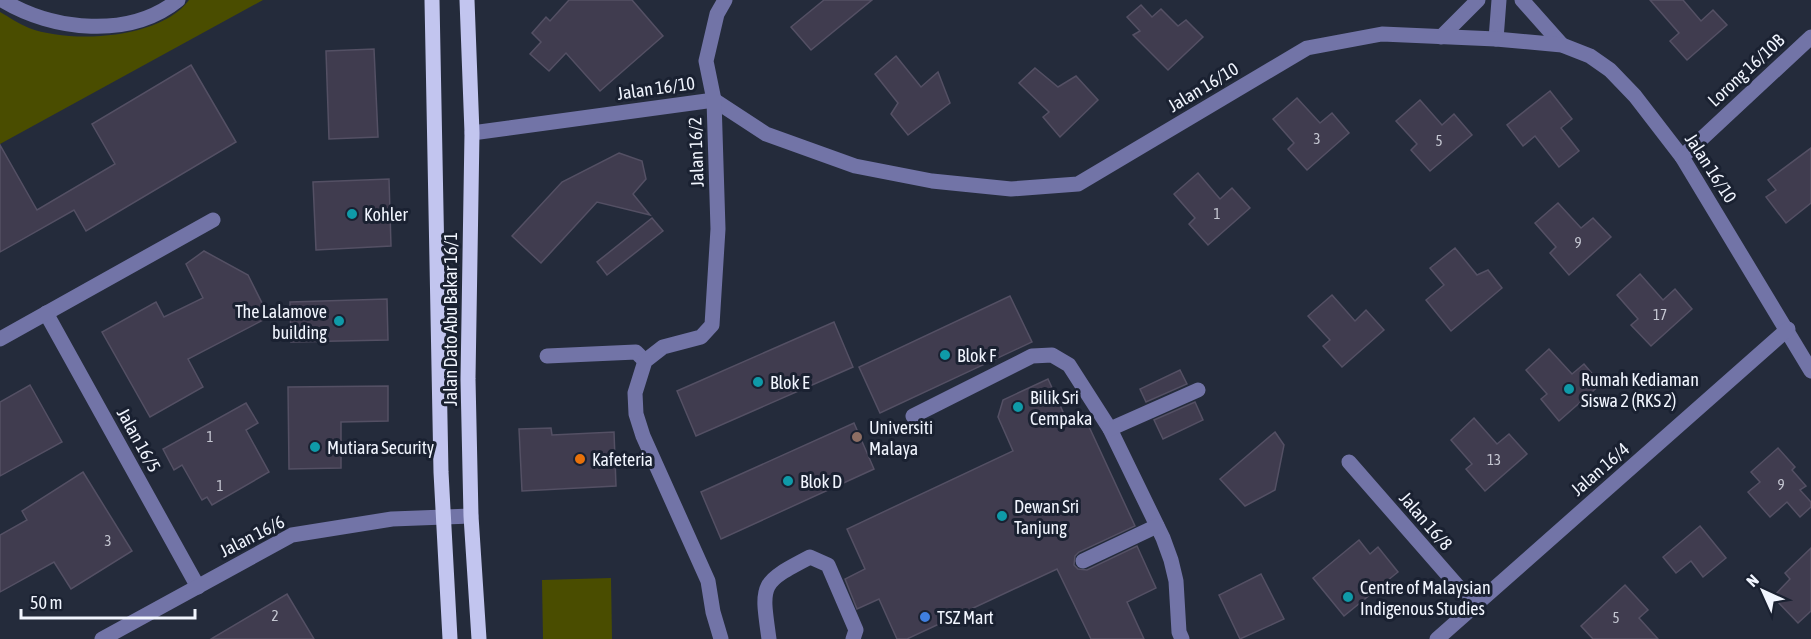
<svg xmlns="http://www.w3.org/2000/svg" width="1811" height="639" font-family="'Asap Condensed',sans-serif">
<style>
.green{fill:#4a4d00}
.building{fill:#403c4f;stroke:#545064;stroke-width:1.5}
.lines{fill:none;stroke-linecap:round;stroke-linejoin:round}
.minor{stroke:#7274a7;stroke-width:15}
.major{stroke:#c2c5ef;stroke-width:15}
.culture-dot{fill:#0f9aa8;stroke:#1a2131;stroke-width:2}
.education-dot{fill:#8d6e63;stroke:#1a2131;stroke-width:2}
.food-dot{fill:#e8710a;stroke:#1a2131;stroke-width:2}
.shop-dot{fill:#3f7fe0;stroke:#1a2131;stroke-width:2}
.labels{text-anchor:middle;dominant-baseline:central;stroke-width:6;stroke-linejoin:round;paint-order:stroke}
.number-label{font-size:15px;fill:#c5c7d2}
.street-label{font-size:18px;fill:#f1f5fe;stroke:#1a2131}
.poi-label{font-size:18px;fill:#f1f5fe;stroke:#1a2131;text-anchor:start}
</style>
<rect width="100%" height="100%" fill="#242b3b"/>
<g class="green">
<path d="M189,0H263L0,144V12C9,17 19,24 29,28C71,44 161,39 189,0Z"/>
<path d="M611,578L612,639H543L542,580Z"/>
</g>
<g class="building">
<path d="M569,0H632L663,36L600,91L566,53L549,71L530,54L541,42L532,33L546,17L550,21Z"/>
<path d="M824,0H872L811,50L791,27Z"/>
<path d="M1650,0H1683L1701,21L1713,10L1727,25L1687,60L1670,41L1679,33Z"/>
<path d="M1141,5L1152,17L1161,9L1178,26L1186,20L1203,37L1168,70L1133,35L1140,31L1127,17Z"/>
<path d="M374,49L378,137L329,139L326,51Z"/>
<path d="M896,56L921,87L938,72L950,103L908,135L891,114L898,103L875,74Z"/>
<path d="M191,65L236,142L86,231L74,210L0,252V145L37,210L115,164L92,124Z"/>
<path d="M1035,68L1058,87L1076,76L1098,100L1060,137L1043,117L1049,112L1019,83Z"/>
<path d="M1550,91L1572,119L1561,128L1579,151L1559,167L1535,136L1523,146L1507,125Z"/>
<path d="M1297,98L1320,123L1332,113L1349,133L1307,170L1288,149L1294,143L1273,119Z"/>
<path d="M1420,100L1442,125L1454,114L1472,135L1430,171L1411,150L1417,144L1396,121Z"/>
<path d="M1811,148V203L1786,223L1766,197L1776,190L1768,180Z"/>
<path d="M619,153L642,161L646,179L633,194L650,215L597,202L541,263L512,236L562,182Z"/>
<path d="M1198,173L1220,199L1232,188L1250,208L1208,245L1189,224L1195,218L1174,194Z"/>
<path d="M389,179L391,246L316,250L313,182Z"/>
<path d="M1558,203L1581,228L1593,218L1611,237L1569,275L1550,253L1556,247L1535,223Z"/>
<path d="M652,218L663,231L607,275L597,262Z"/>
<path d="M1455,248L1477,275L1488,270L1502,288L1451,331L1426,300L1444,285L1430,268Z"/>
<path d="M204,251L248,275L269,317L188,359L203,387L150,417L102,332L156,302L164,317L203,298L186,264Z"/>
<path d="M1640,274L1663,300L1675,289L1692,309L1651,346L1631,325L1638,319L1617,295Z"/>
<path d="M1332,295L1355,321L1366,310L1384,330L1342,367L1323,346L1330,340L1308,316Z"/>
<path d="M1010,296L1032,342L880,413L859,367Z"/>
<path d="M387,299L388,340L291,342L290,302Z"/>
<path d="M834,322L853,367L696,436L677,391Z"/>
<path d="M1549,349L1572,374L1584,364L1601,384L1559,421L1541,399L1547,394L1526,370Z"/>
<path d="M1180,370L1187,384L1146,402L1140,389Z"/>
<path d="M1048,379L1069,425L1085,418L1135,526L1079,552L1075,556L1074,565L1078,569L1087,570L1137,546L1156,588L1127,602L1144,639H1091L1057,569L907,639H897L879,599L857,609L845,579L865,569L847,529L1013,451L998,417L1003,400Z"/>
<path d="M30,385L62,442L0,476V402Z"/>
<path d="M388,386V421L341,422V468L289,469L288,387Z"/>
<path d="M1195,402L1203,420L1163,439L1154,420Z"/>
<path d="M246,403L258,423L246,430L269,472L212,505L207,497L202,500L182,465L174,470L163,449Z"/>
<path d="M1474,418L1497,444L1509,434L1527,454L1485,491L1466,469L1472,464L1451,440Z"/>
<path d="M854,423L874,469L721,539L701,492Z"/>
<path d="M551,428L552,435L614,432L616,486L522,491L519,429Z"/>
<path d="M1275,432L1284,445L1275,490L1245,506L1220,479Z"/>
<path d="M1778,448L1795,467L1792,470L1806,486L1800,490L1811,502V507L1800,517L1787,502L1770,517L1748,492L1760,482L1751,472Z"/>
<path d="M83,472L132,551L71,589L54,562L0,592V535L27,520L22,511Z"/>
<path d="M1700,526L1726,558L1703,577L1691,561L1676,573L1663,557Z"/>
<path d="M1359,540L1370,554L1378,547L1398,572L1344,616L1313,578Z"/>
<path d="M1811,548V611L1798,623L1773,597L1790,579L1785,573Z"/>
<path d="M1261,574L1284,619L1240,639L1219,595Z"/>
<path d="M1625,585L1648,610L1639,618L1658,639H1593L1581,626Z"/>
<path d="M287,594L314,639H211Z"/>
</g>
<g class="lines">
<g class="minor">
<path d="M2,0C53,31 130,39 178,0"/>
<path d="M1522,0L1562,45"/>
<path d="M1441,37L1478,0"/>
<path d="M1496,39L1499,0"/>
<path d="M472,133L714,100L766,134L855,166L932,181L1011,189L1078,184L1307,48L1382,34L1496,39L1562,45L1590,56L1610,70L1635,96L1682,157L1811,371"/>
<path d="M1682,157L1811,37"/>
<path d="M46,313L198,587"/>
<path d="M0,339L213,220"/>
<path d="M547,356L636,352L645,361"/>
<path d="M913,416L1032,356L1052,355L1069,365L1110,429L1163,538L1171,560L1176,581L1179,632L1182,639"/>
<path d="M1110,429L1198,390"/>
<path d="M1349,462L1475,606"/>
<path d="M1083,561L1157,526"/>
<path d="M102,639L292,535L392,519L471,516"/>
<path d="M721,639L713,612L708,581L643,436L636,414L635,393L645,361L663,347L701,337L712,325L718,229L714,100L706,61L717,14L725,0"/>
<path d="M769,639C761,583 760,583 810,557L828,565L856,630L853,639"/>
<path d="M1437,639L1788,329"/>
</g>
<g class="major">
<path d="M432,0L441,472L450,639"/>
<path d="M467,0L472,133L468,379L471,516L479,639"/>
</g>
</g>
<g class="culture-dot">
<circle cx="352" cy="214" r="6"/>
<circle cx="339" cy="321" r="6"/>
<circle cx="945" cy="355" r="6"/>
<circle cx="758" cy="382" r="6"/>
<circle cx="1569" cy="389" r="6"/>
<circle cx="1018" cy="407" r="6"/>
<circle cx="315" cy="447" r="6"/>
<circle cx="788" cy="481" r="6"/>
<circle cx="1002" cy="516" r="6"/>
<circle cx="1348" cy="597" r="6"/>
</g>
<circle class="education-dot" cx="857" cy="437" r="6"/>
<circle class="food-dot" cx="580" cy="459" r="6"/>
<circle class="shop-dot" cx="925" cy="617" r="6"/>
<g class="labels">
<g class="number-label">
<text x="1317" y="138">3</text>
<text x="1439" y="140">5</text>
<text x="1217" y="213">1</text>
<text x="1578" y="242">9</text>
<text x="1660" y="314">17</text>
<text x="210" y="436">1</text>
<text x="1494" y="459">13</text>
<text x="1781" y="484">9</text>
<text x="220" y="485">1</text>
<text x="108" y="540">3</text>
<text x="275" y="615">2</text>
<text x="1616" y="617">5</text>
</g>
<g class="street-label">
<text transform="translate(1746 70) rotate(-43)">Lorong 16/10B</text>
<text transform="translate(1203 87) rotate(-31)">Jalan 16/10</text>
<text transform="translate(656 88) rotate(-8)">Jalan 16/10</text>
<text transform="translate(696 152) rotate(-92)">Jalan 16/2</text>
<text transform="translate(1711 168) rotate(57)">Jalan 16/10</text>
<text transform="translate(450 319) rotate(-90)">Jalan Dato Abu Bakar 16/1</text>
<text transform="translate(139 440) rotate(61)">Jalan 16/5</text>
<text transform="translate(1600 469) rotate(-41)">Jalan 16/4</text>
<text transform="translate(1426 521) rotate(49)">Jalan 16/8</text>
<text transform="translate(252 536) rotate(-27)">Jalan 16/6</text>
</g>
<g class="poi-label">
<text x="364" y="214">Kohler</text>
<text x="327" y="311" text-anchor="end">The Lalamove<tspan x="327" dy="21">building</tspan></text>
<text x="957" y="355">Blok F</text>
<text x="1581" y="379">Rumah Kediaman<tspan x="1581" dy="21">Siswa 2 (RKS 2)</tspan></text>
<text x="770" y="382">Blok E</text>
<text x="1030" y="397">Bilik Sri<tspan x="1030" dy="21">Cempaka</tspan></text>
<text x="869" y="427">Universiti<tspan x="869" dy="21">Malaya</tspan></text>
<text x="327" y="447">Mutiara Security</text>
<text x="592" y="459">Kafeteria</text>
<text x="800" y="481">Blok D</text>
<text x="1014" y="506">Dewan Sri<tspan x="1014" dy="21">Tanjung</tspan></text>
<text x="1360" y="587">Centre of Malaysian<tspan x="1360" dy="21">Indigenous Studies</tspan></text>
<text x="937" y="617">TSZ Mart</text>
</g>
</g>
<g transform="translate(1763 591) rotate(315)" stroke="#1a2131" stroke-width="4.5" paint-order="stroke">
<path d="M0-4.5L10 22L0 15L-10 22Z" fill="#f1f5fe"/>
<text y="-9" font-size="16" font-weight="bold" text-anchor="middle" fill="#f1f5fe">N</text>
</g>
<path d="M21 609v9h174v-9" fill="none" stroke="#f1f5fe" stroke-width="3"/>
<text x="30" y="609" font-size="18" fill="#f1f5fe" stroke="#1a2131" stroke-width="4.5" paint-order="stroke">50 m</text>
</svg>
